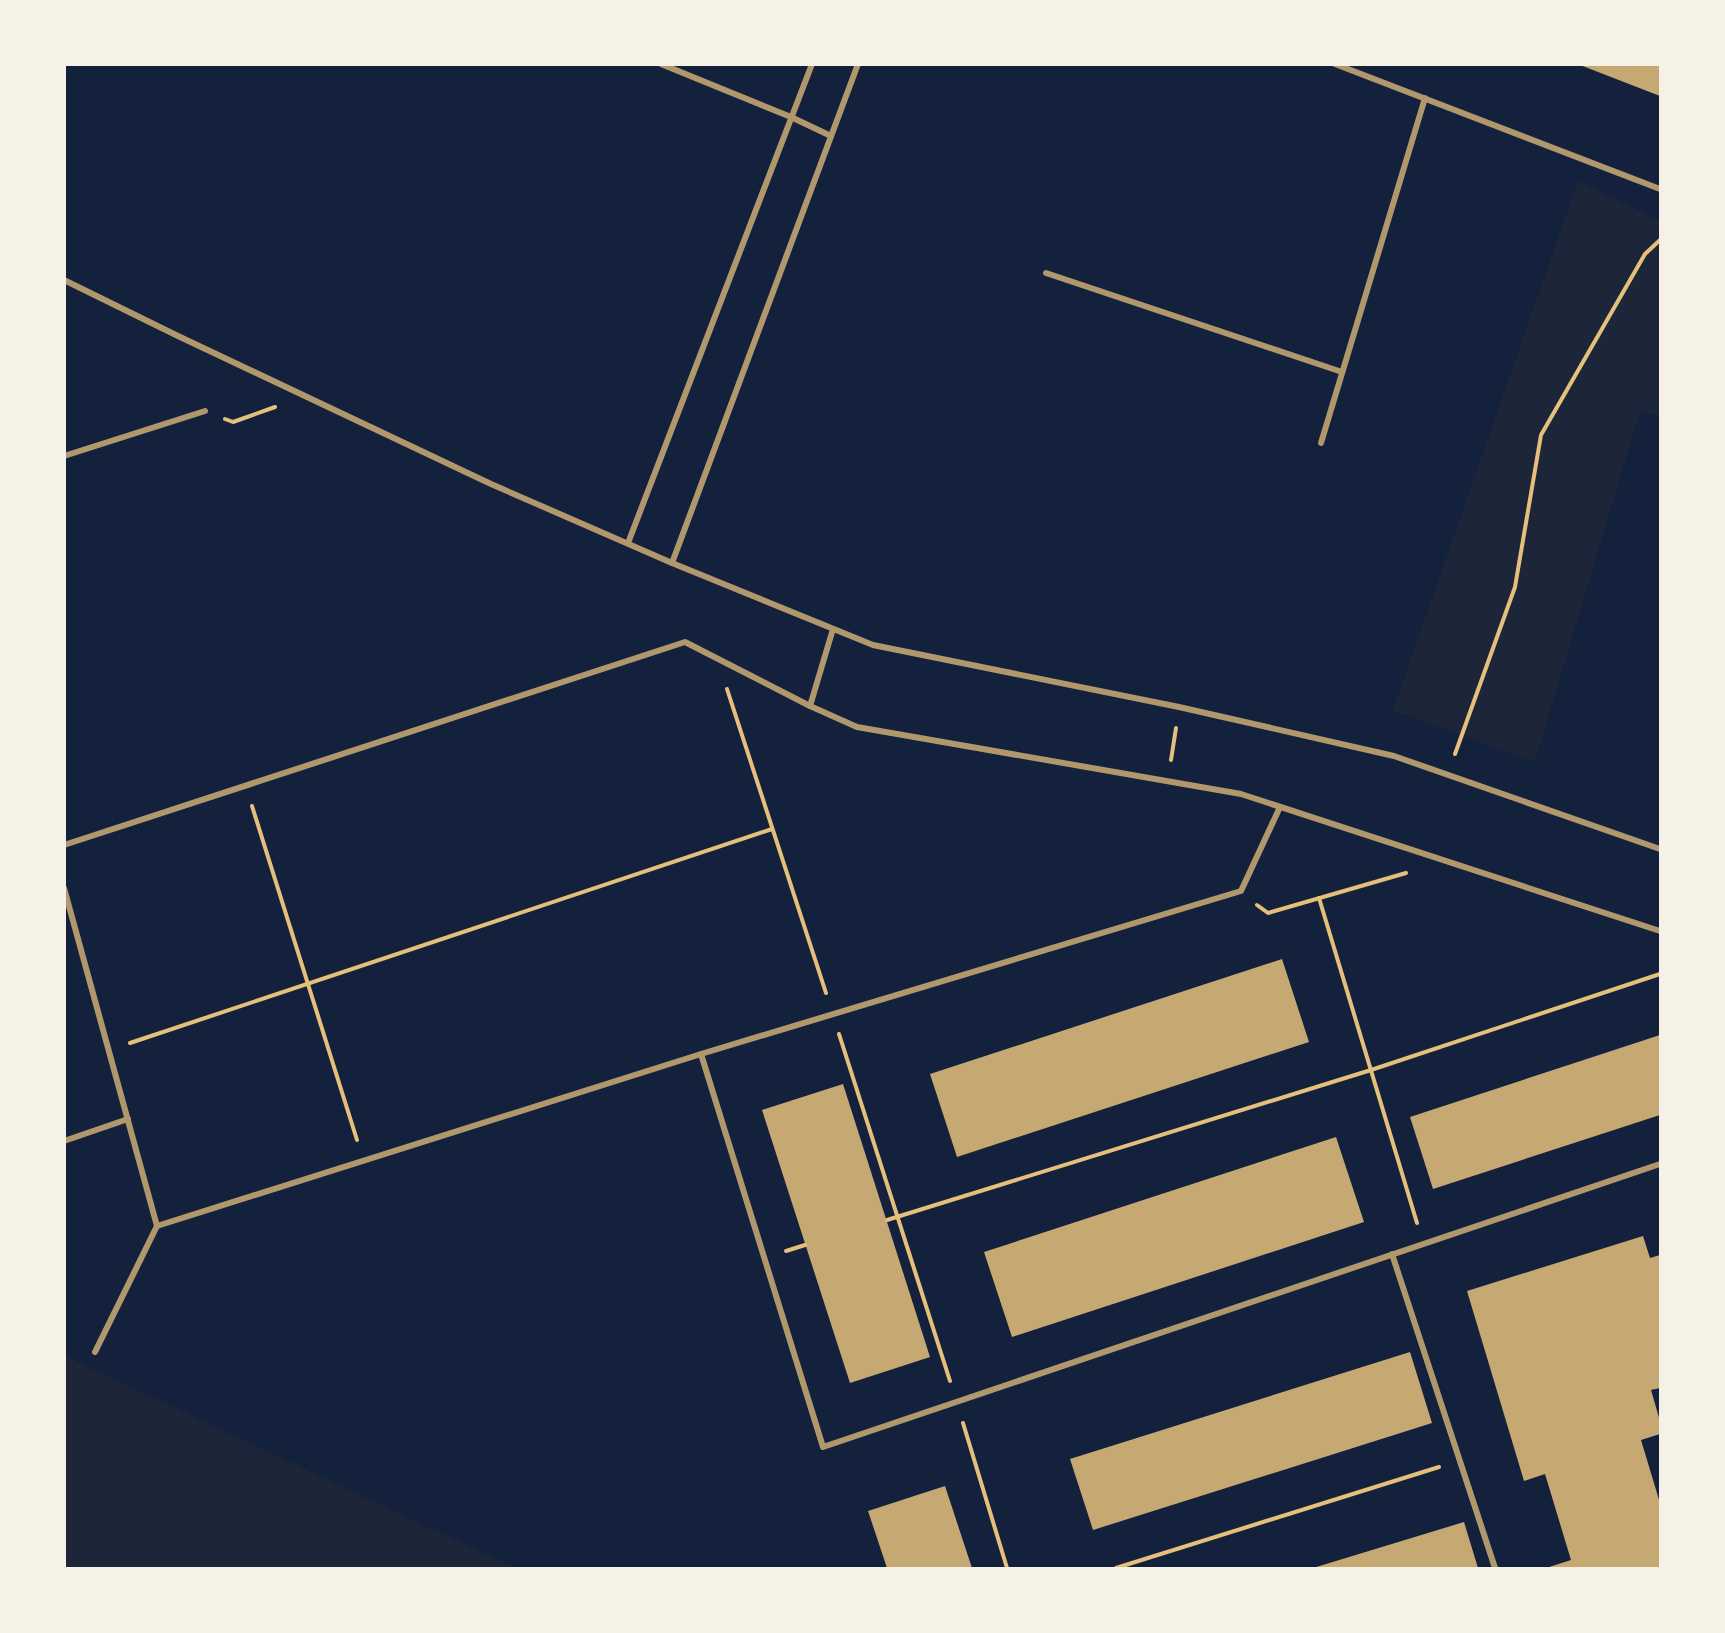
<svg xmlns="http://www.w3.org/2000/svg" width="1725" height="1633" font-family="'Source Serif 4',serif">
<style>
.green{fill:#1d2539}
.building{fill:#c6a872}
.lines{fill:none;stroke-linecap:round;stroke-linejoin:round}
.path{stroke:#e5c07b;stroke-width:4}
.minor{stroke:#b1986c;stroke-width:6}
</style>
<rect width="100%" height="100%" fill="#14213d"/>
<g class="green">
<path d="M1578,181L1660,221V416L1640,411L1535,762L1393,710Z"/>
<path d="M65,1356L515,1568H65Z"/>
</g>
<g class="building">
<path d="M1580,64H1660V96L1580,65Z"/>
<path d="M1282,959L1309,1042L957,1157L930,1074Z"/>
<path d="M1660,1035V1115L1433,1189L1410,1117Z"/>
<path d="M843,1084L930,1357L850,1383L762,1110Z"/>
<path d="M1336,1137L1364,1222L1012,1337L984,1252Z"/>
<path d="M1643,1236L1650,1258L1660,1255V1388L1651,1390L1660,1421V1434L1641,1440L1660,1503V1568H1546L1571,1560L1545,1474L1524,1481L1467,1291Z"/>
<path d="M1410,1352L1432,1423L1093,1530L1070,1459Z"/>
<path d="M945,1486L972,1568H887L868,1511Z"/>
<path d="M1464,1522L1478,1568H1313Z"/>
</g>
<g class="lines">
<g class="path">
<path d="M225,419L233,422L275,407"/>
<path d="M727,689L826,993"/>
<path d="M1455,754L1515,587L1541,435L1645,254L1660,240"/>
<path d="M1171,760L1176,728"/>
<path d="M252,806L357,1140"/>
<path d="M1319,898L1417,1223"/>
<path d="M1257,905L1268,913L1406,873"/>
<path d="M839,1034L950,1381"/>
<path d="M130,1043L772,829"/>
<path d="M887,1220L1371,1070L1660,974"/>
<path d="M786,1251L805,1245"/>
<path d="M963,1423L1007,1568"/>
<path d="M1116,1568L1439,1467"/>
</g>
<g class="minor">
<path d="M661,64L791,117L831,136"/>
<path d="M1335,64L1660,189"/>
<path d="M1046,273L1342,372"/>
<path d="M64,280L178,336L491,484L672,563L873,645L1179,707L1394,756L1660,849"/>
<path d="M1321,443L1425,98"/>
<path d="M64,456L205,411"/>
<path d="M628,543L812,64"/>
<path d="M672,563L858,64"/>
<path d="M810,706L833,629"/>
<path d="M64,845L685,642L810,706L857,727L1241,794L1660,931"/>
<path d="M64,888L157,1226L701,1054L1241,891L1280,807"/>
<path d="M701,1054L823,1447L1660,1164"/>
<path d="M64,1141L128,1119"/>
<path d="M1392,1254L1495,1568"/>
<path d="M95,1352L157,1226"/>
</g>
</g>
<rect width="1725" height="1633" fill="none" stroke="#f6f1e7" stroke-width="132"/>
</svg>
